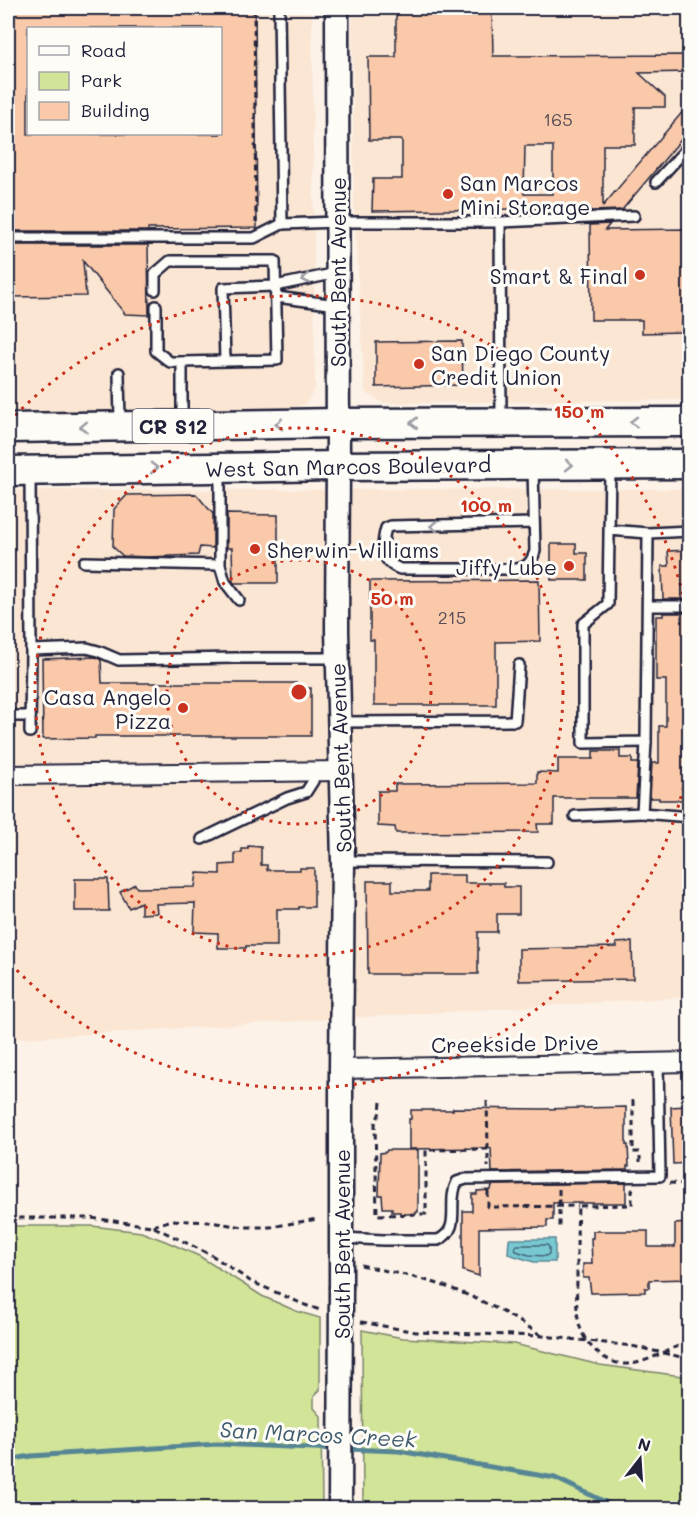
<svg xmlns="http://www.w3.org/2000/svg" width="697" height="1516" font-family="Mali,sans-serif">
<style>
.built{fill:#fbe6d4;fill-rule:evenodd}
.green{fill:#d2e498;stroke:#7a836a;stroke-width:1.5}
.water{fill:#78c8d1;stroke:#568695;stroke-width:1.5}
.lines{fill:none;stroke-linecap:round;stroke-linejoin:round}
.shore{stroke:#446477;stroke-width:1.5}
.stream{stroke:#568695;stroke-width:5}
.building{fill:#f9c9a9;stroke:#22223b;stroke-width:1.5;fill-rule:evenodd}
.service-casing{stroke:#22223b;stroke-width:14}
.minor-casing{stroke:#22223b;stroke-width:22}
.tertiary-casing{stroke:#22223b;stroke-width:27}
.primary-casing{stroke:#22223b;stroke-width:33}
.path{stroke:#22223b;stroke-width:3;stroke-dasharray:6 4.5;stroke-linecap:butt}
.service{stroke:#fdfcf7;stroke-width:9}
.minor{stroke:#fdfcf7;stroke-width:18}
.tertiary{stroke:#fdfcf7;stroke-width:22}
.primary{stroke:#fdfcf7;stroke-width:28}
.tertiary-bridge-casing{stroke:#22223b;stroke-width:27;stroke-linecap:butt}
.tertiary-bridge{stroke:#fdfcf7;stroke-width:22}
.oneway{stroke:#9a9aa2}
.ring{fill:none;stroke:#c8321e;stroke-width:3;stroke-dasharray:3 6}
.poi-dot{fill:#c8321e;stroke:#fdfcf7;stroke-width:2}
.labels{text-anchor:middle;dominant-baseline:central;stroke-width:6;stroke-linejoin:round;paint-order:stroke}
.number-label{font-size:18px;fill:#584c56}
.shield{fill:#fdfcf7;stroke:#646373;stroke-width:1.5}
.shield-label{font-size:20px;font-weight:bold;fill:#22223b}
.poi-label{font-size:21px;fill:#22223b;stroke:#fdfcf7;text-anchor:start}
.street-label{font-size:21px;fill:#22223b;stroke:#fdfcf7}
.water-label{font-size:22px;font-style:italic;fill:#405c70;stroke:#fdfcf7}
.centre{fill:#c8321e;stroke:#fdfcf7;stroke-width:3}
.ring-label{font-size:18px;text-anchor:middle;font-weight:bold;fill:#c8321e;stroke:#fdfcf7;stroke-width:6;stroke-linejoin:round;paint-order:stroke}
</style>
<rect width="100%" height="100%" fill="#fcf2e7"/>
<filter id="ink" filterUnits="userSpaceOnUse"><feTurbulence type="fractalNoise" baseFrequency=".0167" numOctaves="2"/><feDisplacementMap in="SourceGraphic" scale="12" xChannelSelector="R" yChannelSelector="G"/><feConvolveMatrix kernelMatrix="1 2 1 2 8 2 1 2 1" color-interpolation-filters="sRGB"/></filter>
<g filter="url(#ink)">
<g class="built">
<path d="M8,8H312L315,388L305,405L283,410L8,412ZM28,28H220V134H28Z"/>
<path d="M352,8H689V400L383,403L365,392L354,210Z"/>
<path d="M689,489V997L8,1039V490Z"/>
</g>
<g class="green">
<path d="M8,1226H92L141,1232L165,1241L199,1256L262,1296L296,1311L320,1318V1390L314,1396V1408L321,1416L322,1508H8Z"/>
<path d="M362,1330L403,1338L514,1344L600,1365L689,1377V1508H363Z"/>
</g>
<path class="water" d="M509,1239H555V1262H534L508,1254Z"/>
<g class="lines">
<path class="shore" d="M517,1245H547L549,1247V1254L546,1256L529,1255L516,1251L515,1247Z"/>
<g class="stream">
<path d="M347,1449L399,1451L555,1478L618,1508"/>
<path d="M8,1460L31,1456L217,1444L335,1449"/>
</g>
</g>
<g class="building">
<path d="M8,8H255L257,228L148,229V231H8ZM28,28H220V134H28Z"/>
<path d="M396,8H492L493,56L690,55V72L639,73L665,97V107H635V145H603V206L690,103V129L622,210L590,211V209H526L372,211L373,179H402V140H369L368,57H396ZM525,146H553V194H524Z"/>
<path d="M610,224L605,230L690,229V321H682V332L642,333V320H591L590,225Z"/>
<path d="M8,245H148L149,315L125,314L83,261L86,296L8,297Z"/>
<path d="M462,341L463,385L376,387V342Z"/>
<path d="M196,494L213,514V548L200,547L198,555L148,557L123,556L113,547L114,509L127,495Z"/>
<path d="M227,514L278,515V583H234L233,582L232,548H227Z"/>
<path d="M551,544H576V553H587V580H551Z"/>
<path d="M690,550V599H663L662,566H669L668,551Z"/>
<path d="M539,580L540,641L496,642V705H374V640H370V581Z"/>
<path d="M663,613H690V800H659V798H650L652,763H659V726H666V680H656V616H663Z"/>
<path d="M96,657L101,660L102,683H298V688H311V736H95V738L43,739L42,659Z"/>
<path d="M593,751H620V758H632V763H638L636,798H554V824H537L538,832L396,833L395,827L378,826V791H395V784L537,783V772L558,773V759H593Z"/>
<path d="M248,846L261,847V865H267V870H300V868H314V907H299V909H277V946H246V948H218V933L194,932L195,903L156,904L157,913L141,914V902L129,908L120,892L135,884L137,888L195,887L197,873L220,874V865L235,864V853H242V849H248Z"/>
<path d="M428,875H465V883H504V887H519V914H497V932H478V974H368L367,881H392V891H428Z"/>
<path d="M75,879H108L109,911H75Z"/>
<path d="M632,942L633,979L519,981V949L617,947L616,943Z"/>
<path d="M686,1106V1110H690V1163L673,1164L671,1107Z"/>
<path d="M626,1107V1145H628L629,1166H627V1170L492,1172L491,1148L409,1149V1119H411V1110H453V1108L542,1109Z"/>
<path d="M387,1150H418V1212H416V1214H400V1212H392V1208H383L382,1195H379L380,1153L386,1152Z"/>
<path d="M626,1183V1203H553V1220H547V1227L479,1228V1276L463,1271V1211H472V1194H477V1191L491,1190L492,1185Z"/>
<path d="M688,1223V1227H690V1279L649,1280V1288H645V1292L591,1293L589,1278H583V1264H592L591,1238H593V1231H648V1247H675V1224Z"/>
</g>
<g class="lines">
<g class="service-casing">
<g id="service">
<path d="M279,8L282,224L337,222H500L634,216"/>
<path d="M656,182L690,145"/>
<path d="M500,222L501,420"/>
<path d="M8,238H254L282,224"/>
<path d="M155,290V274L170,261H275L277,360L182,362V423"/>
<path d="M276,297L337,305"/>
<path d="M156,306V351L170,362H182"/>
<path d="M225,361L223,288L275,286L337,273"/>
<path d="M119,373L120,424"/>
<path d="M533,468L535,551C532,561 528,567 517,569H400C381,562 381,546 386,528L391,526L534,523"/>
<path d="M220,470V565L225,582L239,600"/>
<path d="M609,530L648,533L646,742L583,743V624L608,604L610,467"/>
<path d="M648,533L690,531"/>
<path d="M84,562L220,565"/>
<path d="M648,606H690"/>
<path d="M31,650L87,648L98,651L119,660L236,658H338"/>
<path d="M8,716H30"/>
<path d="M339,722L515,721L519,665"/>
<path d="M30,732L31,650L30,474"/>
<path d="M642,813L690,817"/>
<path d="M575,816L642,813L646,742"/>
<path d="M202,839L287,798L306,792L313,781L314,771"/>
<path d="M343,861L547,862"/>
<path d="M341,1238L384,1240H438C463,1229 446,1203 457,1182L466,1179L660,1176L658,1063"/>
</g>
</g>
<g class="minor-casing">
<g id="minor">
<path d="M8,775L341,771"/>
<path d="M341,1069L690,1062"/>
</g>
</g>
<g class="tertiary-casing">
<path id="tertiary" d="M337,8L338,466L337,630L343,861L341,1069V1286"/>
</g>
<g class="primary-casing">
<g id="primary">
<path d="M8,428L338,423L690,422"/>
<path d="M8,471L338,466L690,464"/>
</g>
</g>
<g class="path">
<path d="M254,8L256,222"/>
<path d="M633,1100V1152H640V1163"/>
<path d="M487,1101L488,1149"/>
<path d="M381,1102L380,1112L375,1124L377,1215L426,1214V1150L488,1149V1167"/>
<path d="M669,1183L690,1184"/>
<path d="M559,1189V1230"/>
<path d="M634,1190H632V1205L578,1206C577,1229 577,1252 577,1276C577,1292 575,1310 580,1327C586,1347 607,1365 628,1364C650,1363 668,1347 690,1343"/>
<path d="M488,1191V1207L578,1206"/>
<path d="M8,1218H91L152,1226L213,1256L250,1281L305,1305L320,1310"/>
<path d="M153,1226L172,1220L209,1222L244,1227H271L317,1219"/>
<path d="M361,1265C386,1271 413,1276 438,1284C475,1296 510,1314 542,1336"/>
<path d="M361,1322L416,1332L543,1336L632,1346L690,1359"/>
</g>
<use href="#service" class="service"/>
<use href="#minor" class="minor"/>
<use href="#tertiary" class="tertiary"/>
<use href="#primary" class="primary"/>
<g class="tertiary-bridge-casing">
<path id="tertiary-bridge" d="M340,1508L341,1286"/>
</g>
<use href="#tertiary-bridge" class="tertiary-bridge"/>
</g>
<defs><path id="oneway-chevron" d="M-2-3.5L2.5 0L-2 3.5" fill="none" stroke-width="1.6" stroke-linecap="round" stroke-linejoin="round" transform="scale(1.5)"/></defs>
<g class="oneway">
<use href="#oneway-chevron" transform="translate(306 279) rotate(167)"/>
<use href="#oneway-chevron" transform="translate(634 422) rotate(180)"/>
<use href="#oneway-chevron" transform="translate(414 423) rotate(180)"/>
<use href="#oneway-chevron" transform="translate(279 424) rotate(179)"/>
<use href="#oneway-chevron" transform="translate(84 427) rotate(179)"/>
<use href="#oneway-chevron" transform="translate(569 465)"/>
<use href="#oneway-chevron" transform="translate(154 468) rotate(-1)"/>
<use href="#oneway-chevron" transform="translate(434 526) rotate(179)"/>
</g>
</g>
<g class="ring">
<circle cx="299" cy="692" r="132"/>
<circle cx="299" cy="692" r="264"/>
<path d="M689 761A396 396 0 0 1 9 962M9 422A396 396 0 0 1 689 623"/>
</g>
<g class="poi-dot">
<circle cx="448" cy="194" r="6"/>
<circle cx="640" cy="275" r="6"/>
<circle cx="419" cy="364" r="6"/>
<circle cx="255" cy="549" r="6"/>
<circle cx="569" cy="566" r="6"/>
<circle cx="183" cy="708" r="6"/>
</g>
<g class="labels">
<g class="number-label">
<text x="558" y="119">165</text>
<text x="452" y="617">215</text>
</g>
<rect class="shield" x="132.5" y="409" width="81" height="34" rx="4.5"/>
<g class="shield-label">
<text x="173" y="426">CR S12</text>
</g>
<g class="poi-label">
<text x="460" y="182">San Marcos<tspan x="460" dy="24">Mini Storage</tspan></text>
<text x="628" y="275" text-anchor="end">Smart &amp; Final</text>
<text x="431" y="352">San Diego County<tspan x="431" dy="24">Credit Union</tspan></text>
<text x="267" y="549">Sherwin-Williams</text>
<text x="557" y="566" text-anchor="end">Jiffy Lube</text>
<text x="171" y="696" text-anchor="end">Casa Angelo<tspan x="171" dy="24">Pizza</tspan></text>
</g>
<g class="street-label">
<text transform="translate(337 272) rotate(-90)">South Bent Avenue</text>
<text transform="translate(348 466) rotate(-1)">West San Marcos Boulevard</text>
<text transform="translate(340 758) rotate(-92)">South Bent Avenue</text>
<text transform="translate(515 1043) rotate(-1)">Creekside Drive</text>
<text transform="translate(341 1244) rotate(-90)">South Bent Avenue</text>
</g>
<g class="water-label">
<text transform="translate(318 1434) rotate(3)">San Marcos Creek</text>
</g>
</g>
<circle cx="299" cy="692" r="9" class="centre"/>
<g class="ring-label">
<text x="579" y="418">150 m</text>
<text x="486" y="512">100 m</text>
<text x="392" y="605">50 m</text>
</g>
<rect width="697" height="1516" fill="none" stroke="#fdfcf7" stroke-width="30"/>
<rect x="15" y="15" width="667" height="1486" fill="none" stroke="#22223b" stroke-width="2" filter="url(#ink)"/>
<rect x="27" y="27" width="195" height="108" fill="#fdfcf7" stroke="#a5a5ac" stroke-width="1.5"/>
<rect x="39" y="46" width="30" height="9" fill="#fdfcf7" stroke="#a5a5ac" stroke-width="1.5"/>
<text x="81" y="57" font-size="18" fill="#22223b">Road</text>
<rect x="39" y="72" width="30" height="18" fill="#d2e498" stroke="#a5a5ac" stroke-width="1.5"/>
<text x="81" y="87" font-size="18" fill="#22223b">Park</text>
<rect x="39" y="102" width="30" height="18" fill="#f9c9a9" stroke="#a5a5ac" stroke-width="1.5"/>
<text x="81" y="117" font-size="18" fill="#22223b">Building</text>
<g transform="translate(640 1459) rotate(17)" stroke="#fdfcf7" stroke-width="4.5" paint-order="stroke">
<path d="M0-4.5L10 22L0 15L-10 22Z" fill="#22223b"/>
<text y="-9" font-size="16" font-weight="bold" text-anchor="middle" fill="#22223b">N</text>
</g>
</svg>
